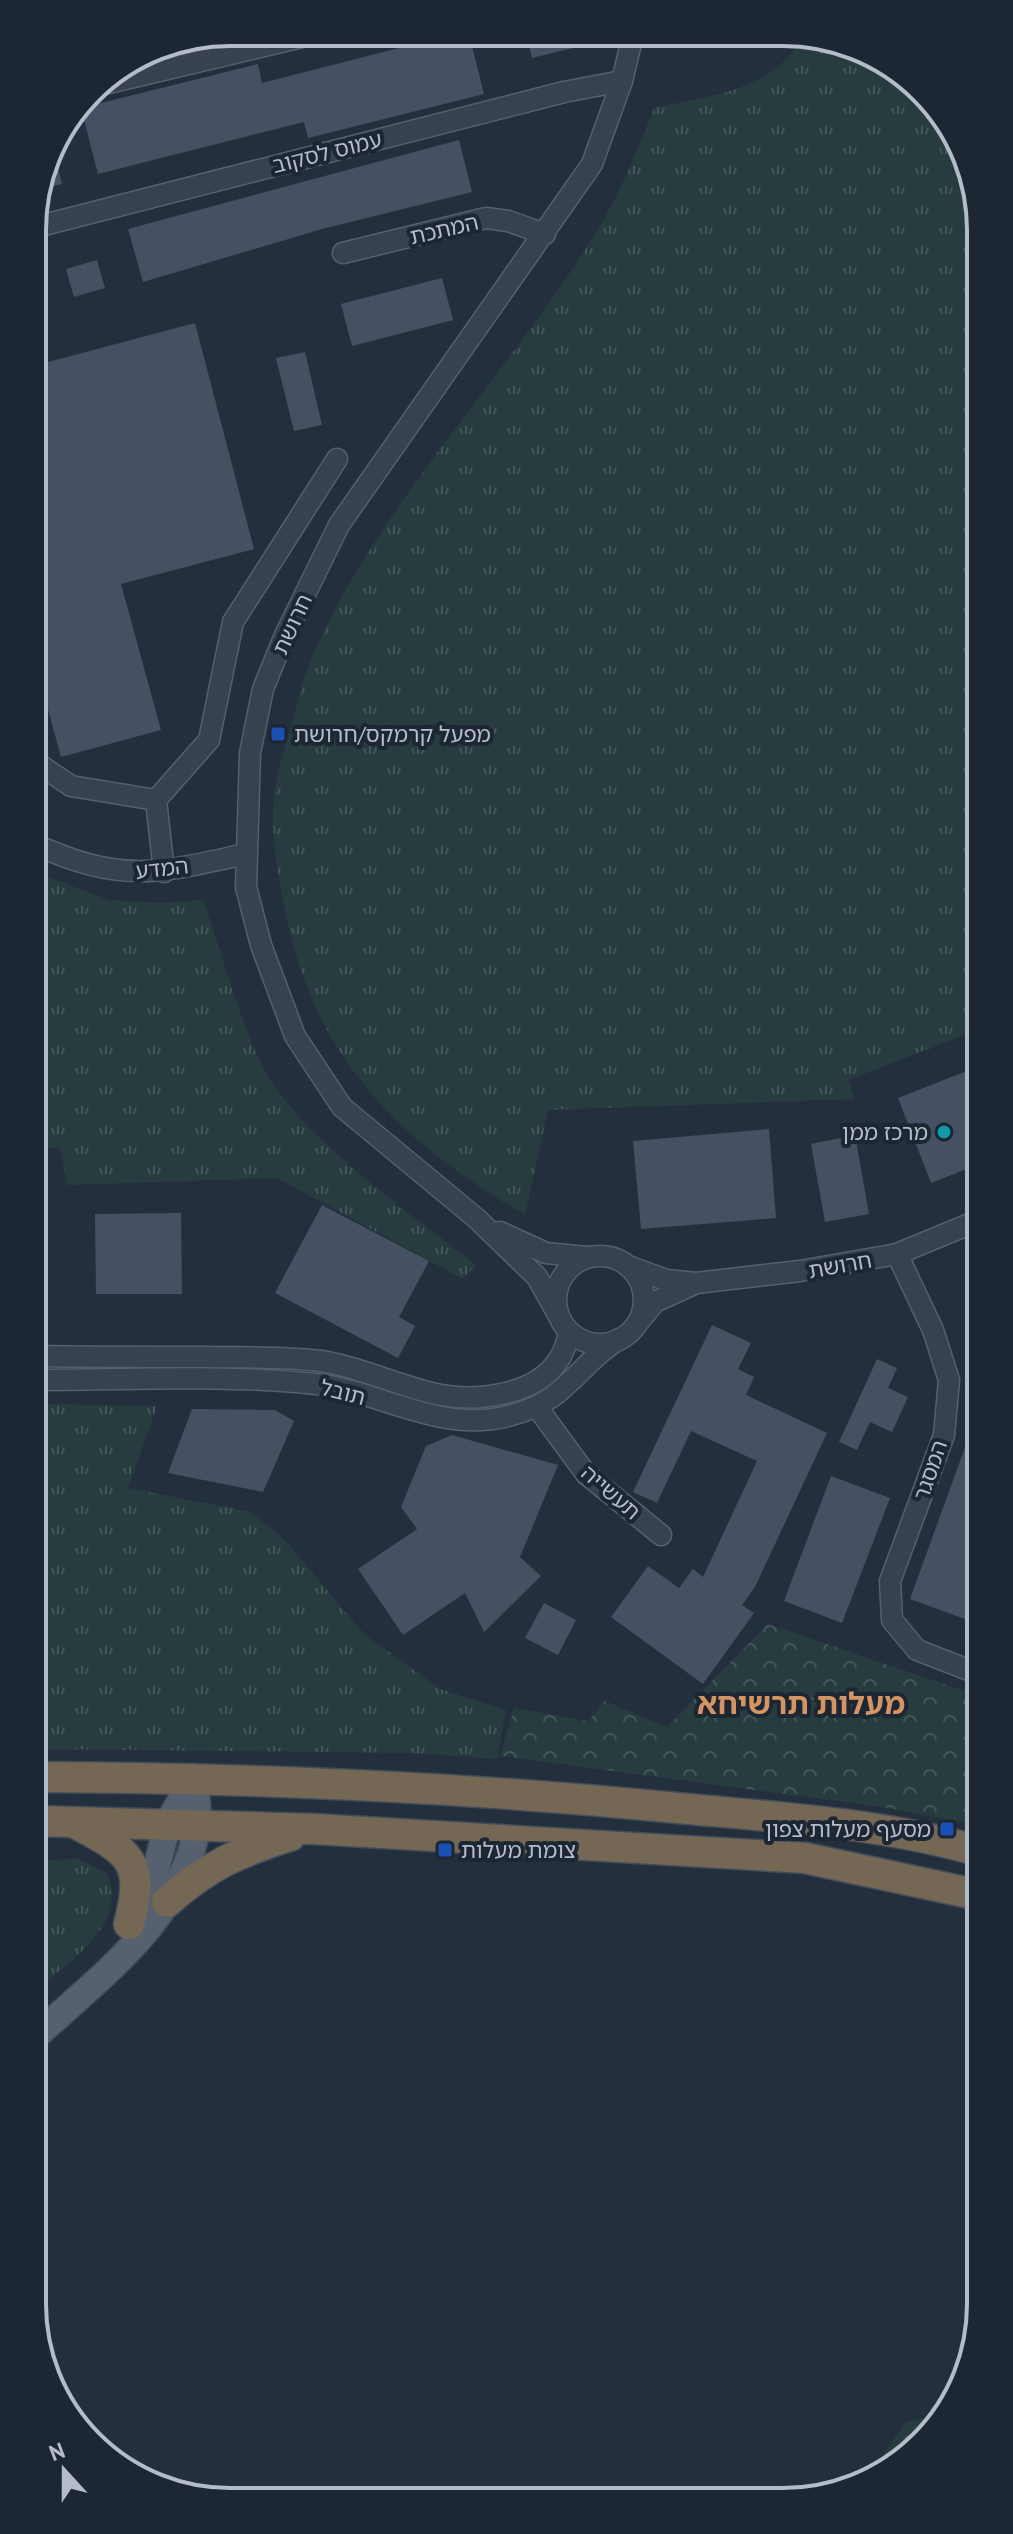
<svg xmlns="http://www.w3.org/2000/svg" width="1013" height="2534" font-family="'PT Sans','Noto Sans Hebrew',sans-serif">
<style>
.grass{fill:url(#grass-tufts)}
.forest{fill:url(#forest-crowns)}
.building{fill:#455162}
.lines{fill:none;stroke-linecap:round;stroke-linejoin:round}
.minor-casing{stroke:#565f6c;stroke-width:23}
.major-casing{stroke:#414a57;stroke-width:29}
.highway-casing{stroke:#434c59;stroke-width:33}
.minor{stroke:#38414e;stroke-width:20}
.major{stroke:#56606e;stroke-width:26}
.highway{stroke:#746855;stroke-width:30}
.transit-dot{fill:#1a4fb4;stroke:#1d2633;stroke-width:3}
.culture-dot{fill:#0f9aa8;stroke:#1d2633;stroke-width:3}
.labels{text-anchor:middle;dominant-baseline:central;stroke-width:8;stroke-linejoin:round;paint-order:stroke}
.street-label{font-size:22px;fill:#b4bcc9;stroke:#1d2633}
.poi-label{font-size:22px;fill:#b4bcc9;stroke:#1d2633;text-anchor:start}
.district-label{font-size:30px;font-weight:bold;fill:#d59563;stroke:#1d2633}
.rim{fill:none;stroke:#b4bcc9;stroke-width:4}
</style>
<defs>
<pattern id="grass-tufts" width="24" height="20" patternUnits="userSpaceOnUse" patternTransform="scale(2)"><rect width="24" height="20" fill="#263c3f"/><path d="M3 7l-1-3M5 7V3M7 7l1-3M15 17l-1-3M17 17v-4M19 17l1-3" fill="none" stroke="#435659"/></pattern>
<pattern id="forest-crowns" width="20" height="18" patternUnits="userSpaceOnUse" patternTransform="scale(2)"><rect width="20" height="18" fill="#263c3f"/><path d="M2 6a3 3 0 1 1 6 0M12 15a3 3 0 1 1 6 0" fill="none" stroke="#435659"/></pattern>
</defs>
<rect width="100%" height="100%" fill="#242f3e"/>
<g class="grass">
<path d="M802,36H821L923,90L974,179L977,1030L848,1080L855,1099L548,1110L525,1215C409,1146 326,1072 291,937C282,899 274,859 273,820C272,789 283,752 292,723C298,702 302,680 311,660C374,512 499,384 585,250C615,205 635,158 654,108C706,96 777,91 802,36Z"/>
<path d="M34,872L109,900L161,903L203,900C222,953 236,1010 260,1061C295,1135 412,1214 476,1265L463,1279L277,1178L67,1185L60,1147L35,1149Z"/>
<path d="M36,1404L157,1406L128,1488L251,1512L285,1540L364,1634L440,1689L506,1710L497,1759L414,1753L37,1749Z"/>
<path d="M79,1859L107,1873C128,1926 73,1958 38,1989L37,1860Z"/>
</g>
<g class="forest">
<path d="M768,1624L979,1696V1826L883,1807L500,1756L514,1708L588,1721L605,1701L667,1727Z"/>
<path d="M944,2413C933,2444 893,2468 865,2481L906,2422Z"/>
</g>
<g class="building">
<path d="M458,33L469,34L484,94L308,138L304,122L98,174L81,108L258,64L262,83Z"/>
<path d="M526,34H605L606,40L532,58Z"/>
<path d="M459,140L472,192L322,229L143,282L128,229Z"/>
<path d="M52,145L62,184L40,189Z"/>
<path d="M97,260L105,288L74,297L66,269Z"/>
<path d="M442,278L453,320L352,346L341,304Z"/>
<path d="M195,323L254,549L121,584L161,730L61,757L34,658L33,366Z"/>
<path d="M305,352L322,425L294,431L276,358Z"/>
<path d="M977,1067V1165L931,1183L898,1098Z"/>
<path d="M769,1129L776,1218L641,1229L633,1141Z"/>
<path d="M855,1135L869,1214L825,1222L811,1144Z"/>
<path d="M322,1205L429,1261L399,1317L415,1326L398,1358L275,1293Z"/>
<path d="M181,1213L182,1294H96L95,1214Z"/>
<path d="M712,1325L751,1343L738,1369L754,1377L746,1395L827,1433L755,1587L742,1605L754,1613L703,1684L611,1617L648,1566L679,1588L693,1569L703,1577L757,1461L691,1431L657,1503L633,1492Z"/>
<path d="M877,1359L897,1368L888,1388L908,1397L892,1432L870,1422L857,1450L839,1442Z"/>
<path d="M192,1409L275,1410L294,1421L263,1492L168,1473Z"/>
<path d="M976,1417L978,1583L965,1619L910,1599Z"/>
<path d="M452,1435L558,1465L520,1557L541,1576L484,1632L465,1593L403,1635L358,1569L417,1529L401,1507L426,1446Z"/>
<path d="M831,1476L890,1498L842,1623L784,1601Z"/>
<path d="M544,1603L576,1620L558,1655L525,1638Z"/>
</g>
<g class="lines">
<g class="minor-casing">
<g id="minor">
<path d="M96,86L319,33"/>
<path d="M32,228L564,92L622,81"/>
<path d="M343,253L486,218L508,221L545,234"/>
<path d="M34,761L71,786L156,800L209,740L233,622L337,459"/>
<path d="M156,800L164,872"/>
<path d="M34,844C120,883 157,874 245,854"/>
<path d="M500,1232L546,1253L587,1257"/>
<path d="M897,1254L933,1330L949,1380L944,1435L890,1581L892,1620L917,1650L979,1674"/>
<circle cx="600" cy="1300" r="44"/>
<path d="M628,1266L666,1280L696,1283L800,1271L897,1254L977,1221"/>
<path d="M560,1318L537,1277L476,1218L342,1107L295,1036L261,945L246,887L250,753L263,689L285,635L339,525L592,164L622,81L633,35"/>
<path d="M640,1320L655,1302L692,1285"/>
<path d="M36,1356C92,1357 149,1357 206,1357C244,1358 283,1356 321,1361C375,1369 425,1402 481,1397C524,1393 562,1377 569,1331"/>
<path d="M36,1380C128,1380 224,1374 316,1384C383,1392 442,1435 512,1415C568,1400 576,1366 619,1339"/>
<path d="M537,1407L586,1474L661,1535"/>
</g>
</g>
<g class="major-casing">
<g id="major">
<path d="M135,1913L155,1873L168,1823L194,1777"/>
<path d="M38,2034C100,1977 183,1917 197,1827C200,1812 195,1793 194,1777"/>
</g>
</g>
<g class="highway-casing">
<g id="highway">
<path d="M37,1777C247,1778 458,1787 667,1807C772,1817 878,1822 979,1851"/>
<path d="M37,1821L314,1829L805,1858L979,1895"/>
<path d="M75,1823C129,1852 146,1860 129,1924"/>
<path d="M167,1902C208,1866 238,1852 290,1836"/>
</g>
</g>
<use href="#minor" class="minor"/>
<use href="#major" class="major"/>
<use href="#highway" class="highway"/>
</g>
<g class="transit-dot">
<rect x="270" y="726" width="16" height="16" rx="4"/>
<rect x="939" y="1821" width="16" height="16" rx="4"/>
<rect x="437" y="1842" width="16" height="16" rx="4"/>
</g>
<circle class="culture-dot" cx="944" cy="1132" r="8"/>
<g class="labels">
<g class="street-label">
<text transform="translate(327 152) rotate(-14)">עמוס לסקוב</text>
<text transform="translate(444 229) rotate(-13)">המתכת</text>
<text transform="translate(292 624) rotate(-65)">חרושת</text>
<text transform="translate(162 868) rotate(-6)">המדע</text>
<text transform="translate(840 1265) rotate(-10)">חרושת</text>
<text transform="translate(343 1392) rotate(14)">תובל</text>
<text transform="translate(930 1470) rotate(-71)">המסגר</text>
<text transform="translate(611 1492) rotate(41)">תעשייה</text>
</g>
<g class="poi-label">
<text x="294" y="734">מפעל קרמקס/חרושת</text>
<text x="928" y="1132" text-anchor="end">מרכז ממן</text>
<text x="931" y="1829" text-anchor="end">מסעף מעלות צפון</text>
<text x="461" y="1850">צומת מעלות</text>
</g>
<g class="district-label">
<text x="801" y="1702">מעלות תרשיחא</text>
</g>
</g>
<path d="M0 0H1013V2534H0ZM230 46H783A184 184 0 0 1 967 230V2304A184 184 0 0 1 783 2488H230A184 184 0 0 1 46 2304V230A184 184 0 0 1 230 46Z" fill="#1d2633" fill-rule="evenodd"/>
<path class="rim" d="M230 46H783A184 184 0 0 1 967 230V2304A184 184 0 0 1 783 2488H230A184 184 0 0 1 46 2304V230A184 184 0 0 1 230 46Z"/>
<g transform="translate(64 2470) rotate(339)" stroke="#1d2633" stroke-width="6" paint-order="stroke">
<path d="M0-6L14 30L0 20L-14 30Z" fill="#b4bcc9"/>
<text y="-12" font-size="22" font-weight="bold" text-anchor="middle" fill="#b4bcc9">N</text>
</g>
</svg>
